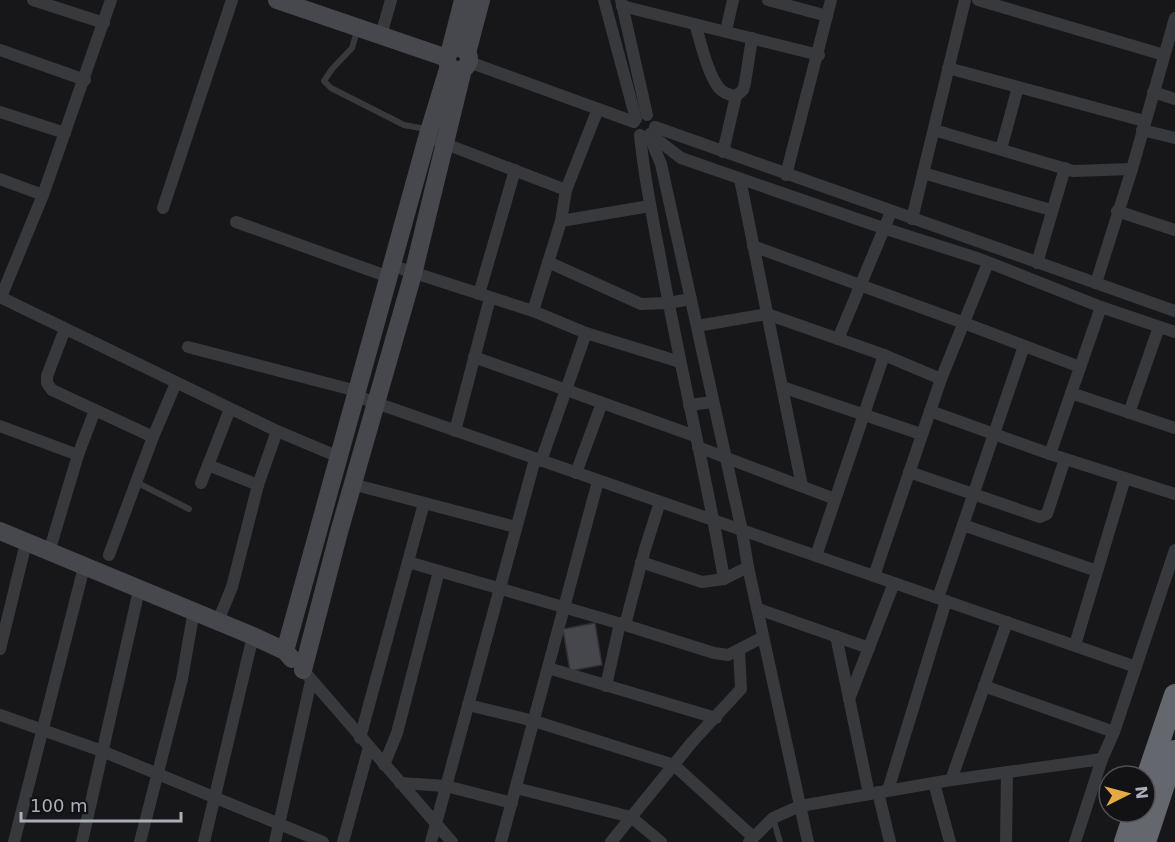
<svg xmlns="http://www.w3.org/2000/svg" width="1175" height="842" font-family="'DejaVu Sans',sans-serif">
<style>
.building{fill:#46474c;stroke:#313135;stroke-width:1.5}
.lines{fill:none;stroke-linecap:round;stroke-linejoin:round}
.lane{stroke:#38393d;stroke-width:6}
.street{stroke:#38393d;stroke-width:12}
.secondary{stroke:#46484d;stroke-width:18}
.highway{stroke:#64676e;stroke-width:22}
</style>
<rect width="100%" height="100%" fill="#171719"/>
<path class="building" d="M595,623L602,665L570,671L563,629Z"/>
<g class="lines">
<g class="lane">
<path d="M357,31L352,48L332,69L324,81L331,88L404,125L426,129"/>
<path d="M136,482L189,509"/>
<path d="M773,818L780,842"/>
</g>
<g class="street">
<path d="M33,0L104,23"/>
<path d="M604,0L636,119"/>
<path d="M621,0L647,115"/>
<path d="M768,0L827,16"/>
<path d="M978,0L1164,55"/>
<path d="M622,6L819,55"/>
<path d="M695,24C701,42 707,73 719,88C723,93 729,95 736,96"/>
<path d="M726,31L733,0"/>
<path d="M381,35L391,0"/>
<path d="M0,50L85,80"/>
<path d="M469,62L634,122"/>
<path d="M948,68L1144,121"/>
<path d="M1153,92L1175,99"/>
<path d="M0,112L65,133"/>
<path d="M655,127L1175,311"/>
<path d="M934,130L1073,171L1132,169"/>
<path d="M1142,130L1175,138"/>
<path d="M650,134L681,158L883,228L980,259L1101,307L1175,332"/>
<path d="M640,135C644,178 653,220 661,262C680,368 706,473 724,579"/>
<path d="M649,135L661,164L742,531L748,567L808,842"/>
<path d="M438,141L566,190"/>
<path d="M1001,149L1018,87"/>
<path d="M723,152L736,96L743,90L745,83L752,38"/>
<path d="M923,173L1051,210"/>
<path d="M786,175L831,0"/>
<path d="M0,179L43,195"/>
<path d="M740,179L802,486"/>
<path d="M163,208L232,0"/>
<path d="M1117,211L1175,230"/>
<path d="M912,219L965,0"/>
<path d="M561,221L650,206"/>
<path d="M236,222L389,277"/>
<path d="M753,246L964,323L1080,367"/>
<path d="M548,262L641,304L668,303L691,299"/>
<path d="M1037,263L1065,168"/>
<path d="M393,266L533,311L586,333L680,362"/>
<path d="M1096,283L1132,169L1175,18"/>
<path d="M479,294L515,170"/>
<path d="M0,297L277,431L339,457"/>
<path d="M1,297L43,195L111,0"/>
<path d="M533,311L561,221L566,190L598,109"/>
<path d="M697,326L767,314L884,355L941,379"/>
<path d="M65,329L47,376V383L52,390L153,437"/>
<path d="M838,339L891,212"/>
<path d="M188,347L357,391"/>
<path d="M474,357L695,436"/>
<path d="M782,387L921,434"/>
<path d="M1071,393L1175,428"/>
<path d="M356,396L1136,667"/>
<path d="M689,405L713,402"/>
<path d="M930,411L1050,454L1175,494"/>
<path d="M1129,413L1159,327"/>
<path d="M0,426L78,455L49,552"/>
<path d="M455,431L490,298"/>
<path d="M698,447L835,499"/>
<path d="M1050,454L1101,307"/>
<path d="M78,455L95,410"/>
<path d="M541,461L586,333"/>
<path d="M208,465L258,485L232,587L218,621"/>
<path d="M909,472L1040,517L1047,514L1065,459"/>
<path d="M576,473L602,403"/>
<path d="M201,483L230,409"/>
<path d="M352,484L516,527"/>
<path d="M258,485L277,431"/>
<path d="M963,525L1097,571"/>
<path d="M109,555L153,437L176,383"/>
<path d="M816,556L884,355"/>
<path d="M408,562L625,625L714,653L728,655L763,637"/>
<path d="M641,562L702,582L724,579L748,567"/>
<path d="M874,576L941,379L988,263"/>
<path d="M938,598L1024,346"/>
<path d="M758,609L869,648"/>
<path d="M625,625L645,549L660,502"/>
<path d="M836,636L869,794"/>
<path d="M1075,645L1125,478"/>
<path d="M0,649L26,543"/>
<path d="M548,668L716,718"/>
<path d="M303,670L452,842"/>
<path d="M606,686L620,623"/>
<path d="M984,686L1114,732"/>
<path d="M849,699L894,583"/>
<path d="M468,705L534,721L674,765L753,837"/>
<path d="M0,715L102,751L323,842"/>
<path d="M360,738L424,503"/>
<path d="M384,765L397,733L439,571"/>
<path d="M951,780L1007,622"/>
<path d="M400,783L446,786L512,803"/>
<path d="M934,783L950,842"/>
<path d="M516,788L631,817L661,842"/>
<path d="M888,790L946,601"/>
<path d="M878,792L890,842"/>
<path d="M14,842L84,567"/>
<path d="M82,842L139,590"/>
<path d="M140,842L182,679L194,610"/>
<path d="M204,842L253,636"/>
<path d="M275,842L311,681"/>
<path d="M343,842L369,747"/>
<path d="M431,842L535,459"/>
<path d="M501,842L598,481"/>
<path d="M611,842L693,741L741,689L739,650"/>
<path d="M749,842L773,818L800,806L951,780L1102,759L1114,732L1175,550"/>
<path d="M1006,842L1007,772"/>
<path d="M1075,842L1102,759"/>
</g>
<g class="secondary">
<path d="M277,0L447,58"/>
<circle cx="458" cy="59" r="11"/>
<path d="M450,51L463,0"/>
<path d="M467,53L481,0"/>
<path d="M0,531L253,636L285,651L292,659"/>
<path d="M285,651L427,138L449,66"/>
<path d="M303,670L339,532L413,274L463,69"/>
</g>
<g class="highway">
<path d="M1145,783L1175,695"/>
<path d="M1125,842L1135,812"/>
<path d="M1145,842L1175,751"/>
</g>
</g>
<g transform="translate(1127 794) rotate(84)"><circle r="28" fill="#121214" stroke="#4f5056" stroke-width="1.5"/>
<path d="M0-4.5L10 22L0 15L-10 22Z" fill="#e5ab42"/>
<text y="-9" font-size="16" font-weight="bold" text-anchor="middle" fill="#aaaeb8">N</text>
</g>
<path d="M21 812v9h160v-9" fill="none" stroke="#aaaeb8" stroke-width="3"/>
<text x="30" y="812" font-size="18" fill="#aaaeb8" stroke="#121214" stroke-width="4.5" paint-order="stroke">100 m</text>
</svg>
